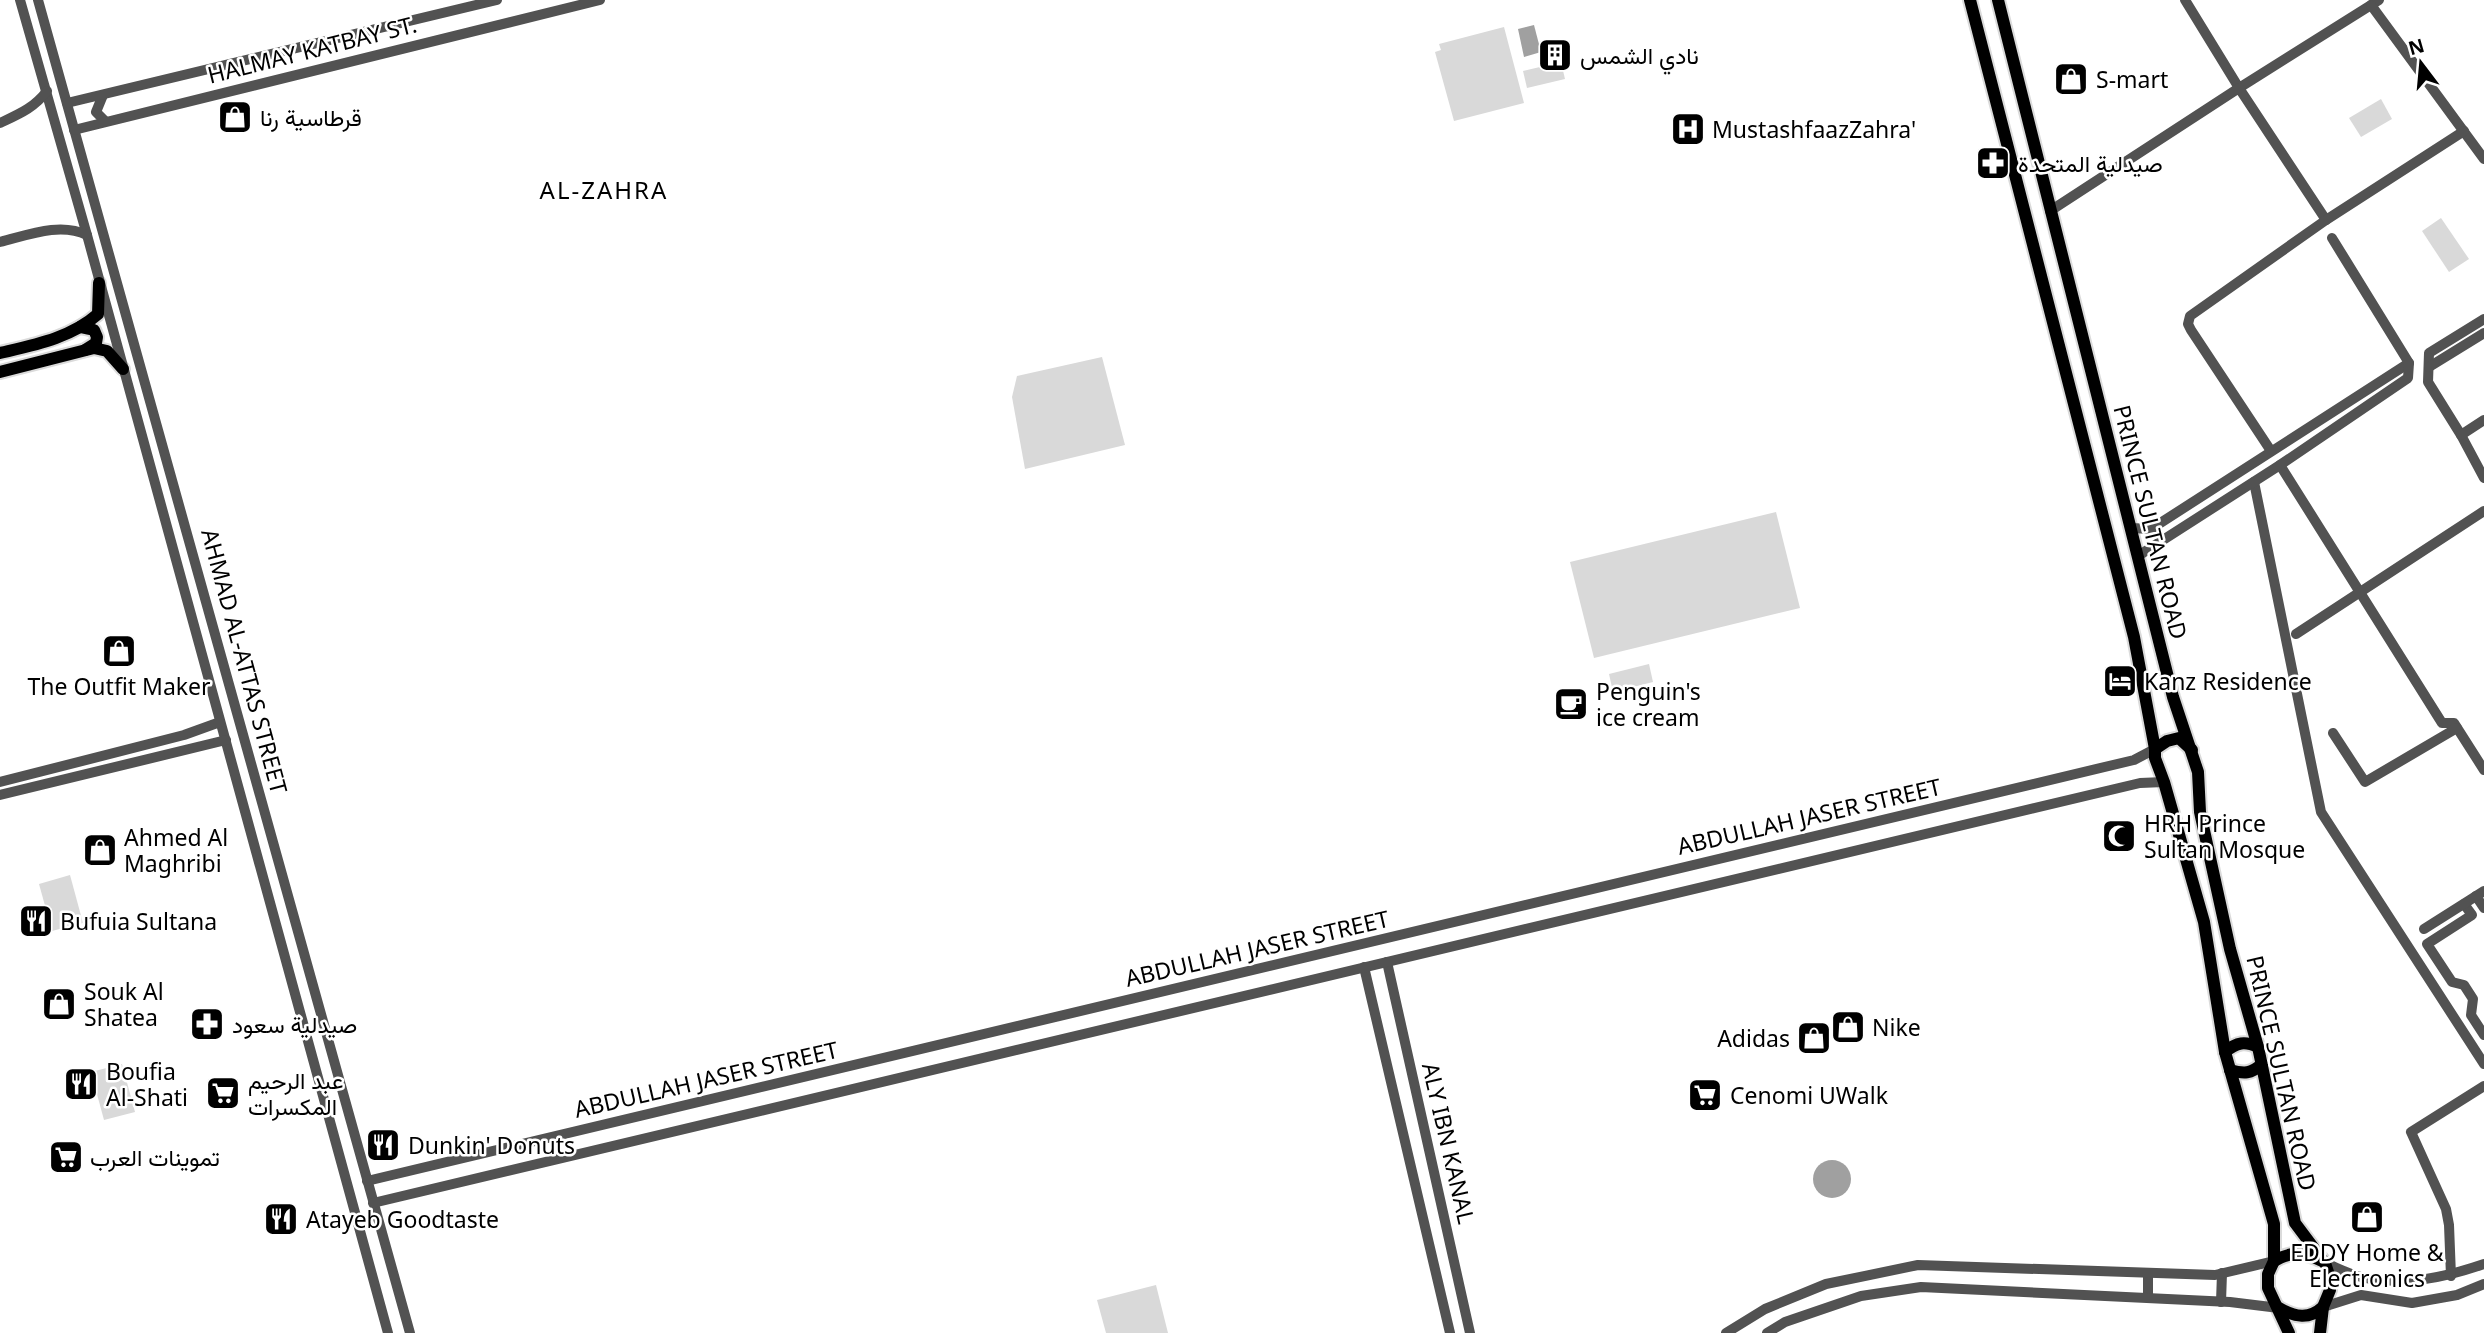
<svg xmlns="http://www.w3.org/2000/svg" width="2484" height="1333" font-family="'Noto Sans',Vazirmatn,sans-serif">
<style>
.green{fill:#d9d9d9}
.water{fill:#a0a0a0}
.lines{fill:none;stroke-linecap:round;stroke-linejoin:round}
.major-casing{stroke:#dbdbdb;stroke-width:16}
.minor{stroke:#525252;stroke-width:10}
.major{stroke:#000;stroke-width:12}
.labels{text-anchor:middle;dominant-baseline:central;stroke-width:5;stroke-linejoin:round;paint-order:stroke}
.street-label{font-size:23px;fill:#000;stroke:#fff}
.poi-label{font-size:23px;fill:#000;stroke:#fff;text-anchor:start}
.neighbourhood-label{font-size:24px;letter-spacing:2px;fill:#000;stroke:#fff}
</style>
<rect width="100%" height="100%" fill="#fff"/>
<g class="green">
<path d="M1504,27L1524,103L1454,121L1435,52L1441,50L1439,44Z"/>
<path d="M1561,62L1565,79L1527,88L1523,71Z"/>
<path d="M2381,99L2392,119L2361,137L2349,118Z"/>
<path d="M2441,218L2469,259L2449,272L2422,231Z"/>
<path d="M1102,357L1125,445L1025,469L1012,397L1017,376Z"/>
<path d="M1776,512L1800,608L1594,658L1570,562Z"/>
<path d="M1649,664L1653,682L1613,692L1609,674Z"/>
<path d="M70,875L83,923L52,931L39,884Z"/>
<path d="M122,1064L135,1112L104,1120L91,1072Z"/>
<path d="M1156,1285L1168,1333H1106L1097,1300Z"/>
</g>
<g class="water">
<path d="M1534,25L1541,52L1524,57L1518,29Z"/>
<circle cx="1832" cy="1179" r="19"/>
</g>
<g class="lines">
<g class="major-casing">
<g id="major">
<path d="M1970,0L2134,637L2155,749V758L2164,782L2204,922L2225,1052L2274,1224V1261L2268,1274V1288L2289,1333"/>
<path d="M1998,0L2173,697L2198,772L2200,812L2230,949L2258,1047L2295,1223L2325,1263L2330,1278V1290L2323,1307L2320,1333"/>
<path d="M80,327L94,330L97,337L96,343L85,350"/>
<path d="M0,353C34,345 71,338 98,314L99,283"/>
<path d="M0,372L94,348L107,351L123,369"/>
<path d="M2155,749L2167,741L2179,738L2192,750"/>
<path d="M2225,1052C2237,1042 2245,1041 2258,1047"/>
<path d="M2230,1070C2244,1074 2251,1074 2262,1064"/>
<path d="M2274,1261C2291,1251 2304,1252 2322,1261"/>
<path d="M2279,1308C2295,1317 2309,1320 2323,1307"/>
</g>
</g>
<g class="minor">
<path d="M20,0L87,235L388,1333"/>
<path d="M38,0L410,1333"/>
<path d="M2185,0L2239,88L2379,0"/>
<path d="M2371,5L2484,159"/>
<path d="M103,95L96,112L105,121"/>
<path d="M67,103L497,0"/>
<path d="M0,123C19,114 34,108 47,91"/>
<path d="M74,130L600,0"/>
<path d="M2050,211L2239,88L2326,220"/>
<path d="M0,242C28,235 60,222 87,235"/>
<path d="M2484,319L2429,353L2428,382L2461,435L2484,478"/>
<path d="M2429,367L2484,333"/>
<path d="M2461,435L2484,420"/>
<path d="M2271,451L2191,330L2188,324L2190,316L2326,220L2464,131"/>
<path d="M2280,465L2442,723H2454L2484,770"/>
<path d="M2254,482L2321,812L2484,1064"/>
<path d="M2131,528L2151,529L2409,363"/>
<path d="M2138,556L2280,465L2408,378L2409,363L2332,238"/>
<path d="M2296,634L2484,511"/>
<path d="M2333,733L2365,782L2457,728"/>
<path d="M0,782L184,735L220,722"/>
<path d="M0,795L226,740"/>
<path d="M2476,896L2484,908"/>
<path d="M2464,904L2472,915L2427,944L2452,982L2464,985L2473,999L2471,1015L2484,1035"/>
<path d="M2424,929L2484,891"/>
<path d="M1387,962L1470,1333"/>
<path d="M1364,967L1450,1333"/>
<path d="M367,1181L2134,760L2155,749"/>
<path d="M373,1203L2140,783L2164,782"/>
<path d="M2325,1263C2338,1268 2352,1276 2366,1278C2407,1286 2446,1277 2484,1264"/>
<path d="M2451,1276L2449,1225L2446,1209L2411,1132L2484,1086"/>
<path d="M2148,1298V1273"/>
<path d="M2221,1302L2222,1273"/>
<path d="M2323,1307L2361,1295L2412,1303L2457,1295L2484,1284"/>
<path d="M1726,1333L1765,1309L1826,1284L1918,1265L2215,1275L2274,1261"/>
<path d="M1767,1333L1785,1322L1861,1296L1921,1287L2230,1302L2279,1308"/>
</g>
<use href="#major" class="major"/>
</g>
<defs>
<g id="building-square" transform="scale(1.75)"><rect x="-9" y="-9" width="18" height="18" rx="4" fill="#000" stroke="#fff"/><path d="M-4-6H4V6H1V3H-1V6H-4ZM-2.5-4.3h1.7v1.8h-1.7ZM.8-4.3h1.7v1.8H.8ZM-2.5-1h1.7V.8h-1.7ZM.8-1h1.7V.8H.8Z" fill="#fff"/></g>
<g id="shop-square" transform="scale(1.75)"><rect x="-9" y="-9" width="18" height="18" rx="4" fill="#000" stroke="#fff"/><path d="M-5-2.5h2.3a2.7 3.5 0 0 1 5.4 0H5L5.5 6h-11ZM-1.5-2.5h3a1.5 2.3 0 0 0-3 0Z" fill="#fff"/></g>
<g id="hospital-square" transform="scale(1.75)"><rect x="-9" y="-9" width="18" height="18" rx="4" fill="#000" stroke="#fff"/><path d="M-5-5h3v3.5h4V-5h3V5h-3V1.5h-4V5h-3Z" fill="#fff"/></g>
<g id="pharmacy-square" transform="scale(1.75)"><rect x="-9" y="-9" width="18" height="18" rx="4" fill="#000" stroke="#fff"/><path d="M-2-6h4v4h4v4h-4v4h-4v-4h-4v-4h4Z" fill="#fff"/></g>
<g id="hotel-square" transform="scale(1.75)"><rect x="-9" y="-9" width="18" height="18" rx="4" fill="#000" stroke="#fff"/><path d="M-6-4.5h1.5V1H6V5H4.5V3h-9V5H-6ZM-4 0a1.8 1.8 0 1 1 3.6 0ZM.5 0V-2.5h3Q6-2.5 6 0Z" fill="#fff"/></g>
<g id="cafe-square" transform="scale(1.75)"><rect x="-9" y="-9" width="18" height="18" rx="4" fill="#000" stroke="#fff"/><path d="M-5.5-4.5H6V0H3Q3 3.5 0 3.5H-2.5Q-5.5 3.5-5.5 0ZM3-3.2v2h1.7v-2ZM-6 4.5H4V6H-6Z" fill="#fff"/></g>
<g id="mosque-square" transform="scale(1.75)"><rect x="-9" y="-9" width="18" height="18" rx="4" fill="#000" stroke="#fff"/><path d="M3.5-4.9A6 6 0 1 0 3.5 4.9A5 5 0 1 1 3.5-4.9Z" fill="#fff"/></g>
<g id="restaurant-square" transform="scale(1.75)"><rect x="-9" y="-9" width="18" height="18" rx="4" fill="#000" stroke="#fff"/><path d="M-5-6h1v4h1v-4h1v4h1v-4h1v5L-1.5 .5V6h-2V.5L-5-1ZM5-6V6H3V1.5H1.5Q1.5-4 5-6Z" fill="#fff"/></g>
<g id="supermarket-square" transform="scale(1.75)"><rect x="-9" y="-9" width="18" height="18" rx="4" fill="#000" stroke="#fff"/><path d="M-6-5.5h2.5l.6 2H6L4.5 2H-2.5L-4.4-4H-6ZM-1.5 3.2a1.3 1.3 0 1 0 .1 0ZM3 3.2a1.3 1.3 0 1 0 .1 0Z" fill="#fff"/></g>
</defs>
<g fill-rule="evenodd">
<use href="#building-square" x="1555" y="55"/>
<use href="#shop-square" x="2071" y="79"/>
<use href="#shop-square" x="235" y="117"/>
<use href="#hospital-square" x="1688" y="129"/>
<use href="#pharmacy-square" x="1993" y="163"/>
<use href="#shop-square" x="119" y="651"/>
<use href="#hotel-square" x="2120" y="681"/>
<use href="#cafe-square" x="1571" y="704"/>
<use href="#mosque-square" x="2119" y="836"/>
<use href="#shop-square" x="100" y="850"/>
<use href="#restaurant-square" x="36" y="921"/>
<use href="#shop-square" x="59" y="1004"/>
<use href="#pharmacy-square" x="207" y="1024"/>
<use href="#shop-square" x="1848" y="1027"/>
<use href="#shop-square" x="1814" y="1038"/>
<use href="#restaurant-square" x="81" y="1084"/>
<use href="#supermarket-square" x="223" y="1093"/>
<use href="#supermarket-square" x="1705" y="1095"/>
<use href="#restaurant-square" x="383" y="1145"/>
<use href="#supermarket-square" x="66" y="1157"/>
<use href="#shop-square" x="2367" y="1217"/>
<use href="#restaurant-square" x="281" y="1219"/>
</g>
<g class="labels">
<g class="street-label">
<text transform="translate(312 49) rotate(-14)">HALMAY KATBAY ST.</text>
<text transform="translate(2151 522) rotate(76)">PRINCE SULTAN ROAD</text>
<text transform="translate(245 661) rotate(75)">AHMAD AL-ATTAS STREET</text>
<text transform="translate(1809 816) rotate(-13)">ABDULLAH JASER STREET</text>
<text transform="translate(1257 948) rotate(-13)">ABDULLAH JASER STREET</text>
<text transform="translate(2282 1073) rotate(77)">PRINCE SULTAN ROAD</text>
<text transform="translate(706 1079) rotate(-13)">ABDULLAH JASER STREET</text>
<text transform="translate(1449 1143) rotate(77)">ALY IBN KANAL</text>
</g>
<g class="poi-label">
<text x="1580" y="55">نادي الشمس</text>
<text x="2096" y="79">S-mart</text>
<text x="260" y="117">قرطاسية رنا</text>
<text x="1712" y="129">MustashfaazZahra'</text>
<text x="2018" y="163">صيدلية المتحدة</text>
<text x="2144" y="681">Kanz Residence</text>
<text x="119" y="686" text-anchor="middle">The Outfit Maker</text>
<text x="1596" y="691">Penguin's<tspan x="1596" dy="26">ice cream</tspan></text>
<text x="2144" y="823">HRH Prince<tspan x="2144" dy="26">Sultan Mosque</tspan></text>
<text x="124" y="837">Ahmed Al<tspan x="124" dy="26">Maghribi</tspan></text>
<text x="60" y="921">Bufuia Sultana</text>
<text x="84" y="991">Souk Al<tspan x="84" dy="26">Shatea</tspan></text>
<text x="232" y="1024">صيدلية سعود</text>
<text x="1872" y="1027">Nike</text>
<text x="1790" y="1038" text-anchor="end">Adidas</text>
<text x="106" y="1071">Boufia<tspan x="106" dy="26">Al-Shati</tspan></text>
<text x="248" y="1080">عبد الرحيم<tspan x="248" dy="26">المكسرات</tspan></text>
<text x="1730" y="1095">Cenomi UWalk</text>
<text x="408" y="1145">Dunkin' Donuts</text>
<text x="90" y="1157">تموينات العرب</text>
<text x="306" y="1219">Atayeb Goodtaste</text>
<text x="2367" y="1252" text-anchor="middle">EDDY Home &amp;<tspan x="2367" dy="26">Electronics</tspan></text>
</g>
<g class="neighbourhood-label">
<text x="604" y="189">AL-ZAHRA</text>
</g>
</g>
<g transform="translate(2421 63) rotate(344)" stroke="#ffffff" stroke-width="5" paint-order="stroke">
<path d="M0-5L12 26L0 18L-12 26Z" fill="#000000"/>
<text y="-10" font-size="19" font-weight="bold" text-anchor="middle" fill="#000000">N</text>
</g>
</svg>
